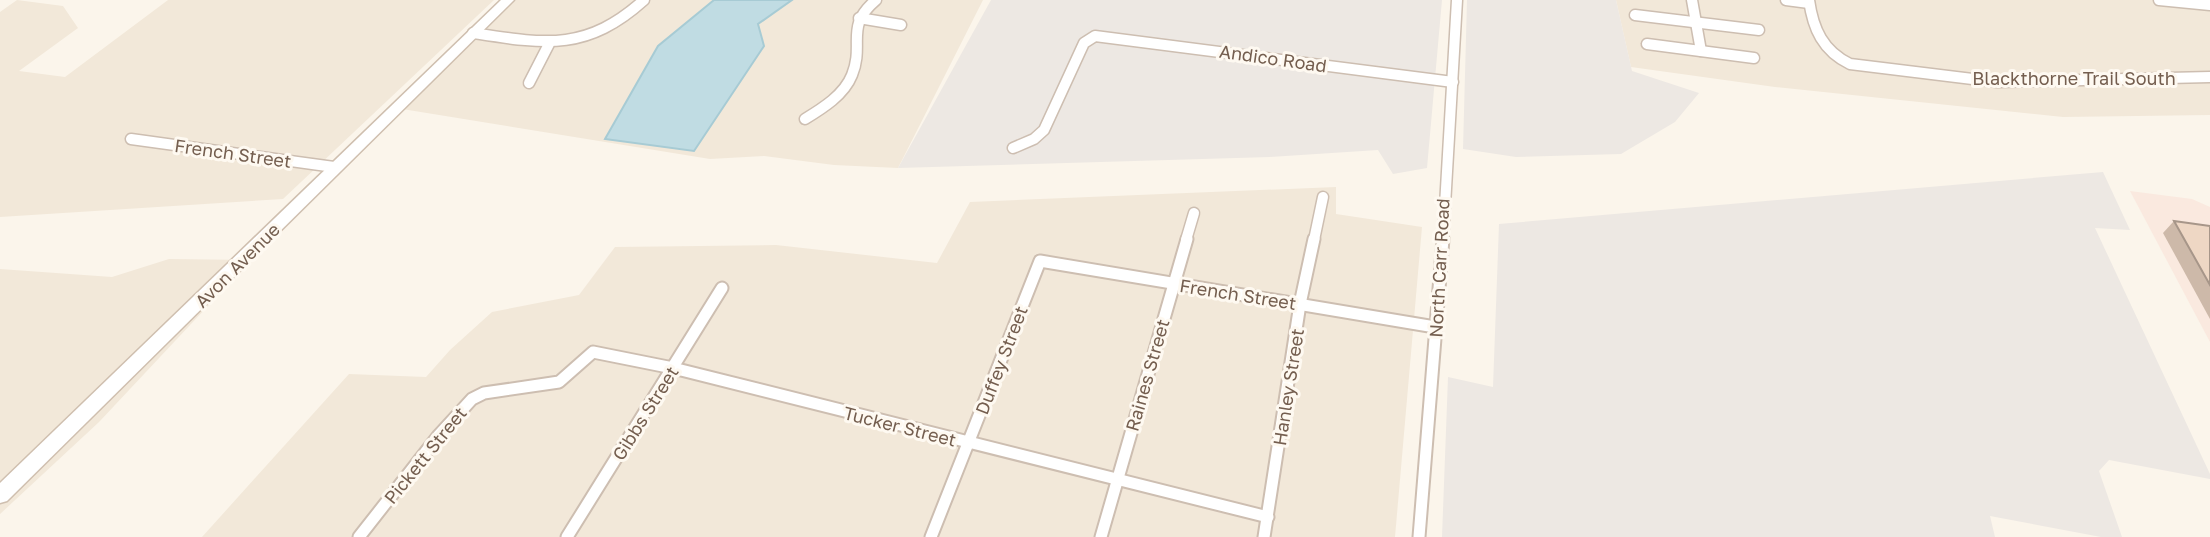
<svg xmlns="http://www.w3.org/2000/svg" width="2210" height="537" font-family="'Golos Text',sans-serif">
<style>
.residential{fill:#f2e8d9}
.commercial{fill:#fae9df}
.industrial{fill:#ede8e3}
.water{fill:#c0dce3;stroke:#a7cbd4;stroke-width:2}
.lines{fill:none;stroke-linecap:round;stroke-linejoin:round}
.street-far1-casing{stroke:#cdbeb1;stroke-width:13}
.street-casing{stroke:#cdbeb1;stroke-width:15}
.secondary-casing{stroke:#cfbfaf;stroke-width:3}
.street-far1{stroke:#fff;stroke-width:10}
.street{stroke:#fff;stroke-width:11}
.secondary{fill:#fff;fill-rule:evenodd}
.wall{fill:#cdb9a9}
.building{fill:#eed7c4;stroke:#a79689;stroke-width:2}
.labels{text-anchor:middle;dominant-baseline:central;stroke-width:6;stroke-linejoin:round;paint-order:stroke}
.street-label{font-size:18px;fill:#745e4f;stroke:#fef9f1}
</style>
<rect width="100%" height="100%" fill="#fbf5eb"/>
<g class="residential">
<path d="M17,0L63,6L78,28L19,71L65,77L168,0H494L283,199L0,217V12Z"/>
<path d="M509,0H983L898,168L834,165L764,156L710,159L396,108Z"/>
<path d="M1616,0H2210V115L2063,117L1775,87L1631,67Z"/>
<path d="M1336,187V214L1422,227L1395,537H202L349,374L426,377L450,350L492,312L579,295L615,247L776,245L937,263L970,202Z"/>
<path d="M169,259L251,260L99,422L0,514V269L112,277Z"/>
</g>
<path class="commercial" d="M2130,191L2192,199L2210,207V342Z"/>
<g class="industrial">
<path d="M991,0H1442L1427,168L1393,174L1378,150L1270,157L898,168Z"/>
<path d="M1467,0H1616L1632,71L1699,93L1675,122L1621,154L1516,157L1463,149Z"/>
<path d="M2103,172L2130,230L2095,228L2210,474V479L2109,460L2099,471L2122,537H2101L1990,516L1995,537H1442L1448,377L1493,387L1499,224Z"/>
</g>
<path class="water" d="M714,0H792L758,24L764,46L694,151L605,139L658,46Z"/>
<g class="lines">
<g class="street-far1-casing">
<g id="street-far1">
<path d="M1692,0L1701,51"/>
<path d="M1786,0L1809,3"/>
<path d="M1809,0C1813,29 1823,51 1850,64L1997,82L2210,77"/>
<path d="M2159,0L2210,5"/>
<path d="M1635,15L1759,30"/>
<path d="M859,18L901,25"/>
<path d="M473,33C545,44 586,52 644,0"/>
<path d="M1647,44L1754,58"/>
<path d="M529,83L549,44"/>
<path d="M805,119C823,108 844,95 852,75C865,43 844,27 876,0"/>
<path d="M131,139L334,167"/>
<path d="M1013,148L1034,139L1044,130L1084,43L1095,36L1453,82"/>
<path d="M1186,240L1194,213"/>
<path d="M1314,240L1323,197"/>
<path d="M1443,240L1457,0"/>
</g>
</g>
<g class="street-casing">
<g id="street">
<path d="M359,537L439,435L472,399L484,393L559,382L593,352L673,368L1268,517"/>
<path d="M567,537L722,288"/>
<path d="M931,537L1040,261L1435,327"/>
<path d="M1101,537L1187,239"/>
<path d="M1264,537L1300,304L1314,239"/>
<path d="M1419,537L1443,239"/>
</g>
</g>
<g class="secondary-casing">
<path id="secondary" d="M501,0H514L7,501L0,503V483Z"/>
</g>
<use href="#street-far1" class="street-far1"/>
<use href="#street" class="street"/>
<use href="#secondary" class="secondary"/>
</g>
<path class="wall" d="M2174,221L2210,226V319L2163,233Z"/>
<path class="building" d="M2174,221L2210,226V285Z"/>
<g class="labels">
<g class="street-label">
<text transform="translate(1273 58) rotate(8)">Andico Road</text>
<text x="2074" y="78">Blackthorne Trail South</text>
<text transform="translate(233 153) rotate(8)">French Street</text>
<text transform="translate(237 265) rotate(-45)">Avon Avenue</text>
<text transform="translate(1439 268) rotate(-87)">North Carr Road</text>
<text transform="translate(1238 294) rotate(9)">French Street</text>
<text transform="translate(1001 360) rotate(-69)">Duffey Street</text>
<text transform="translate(1147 375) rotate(-74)">Raines Street</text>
<text transform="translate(1288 387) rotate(-81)">Hanley Street</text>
<text transform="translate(645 413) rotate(-58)">Gibbs Street</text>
<text transform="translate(900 426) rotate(14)">Tucker Street</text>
<text transform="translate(425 455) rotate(-51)">Pickett Street</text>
</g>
</g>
</svg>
